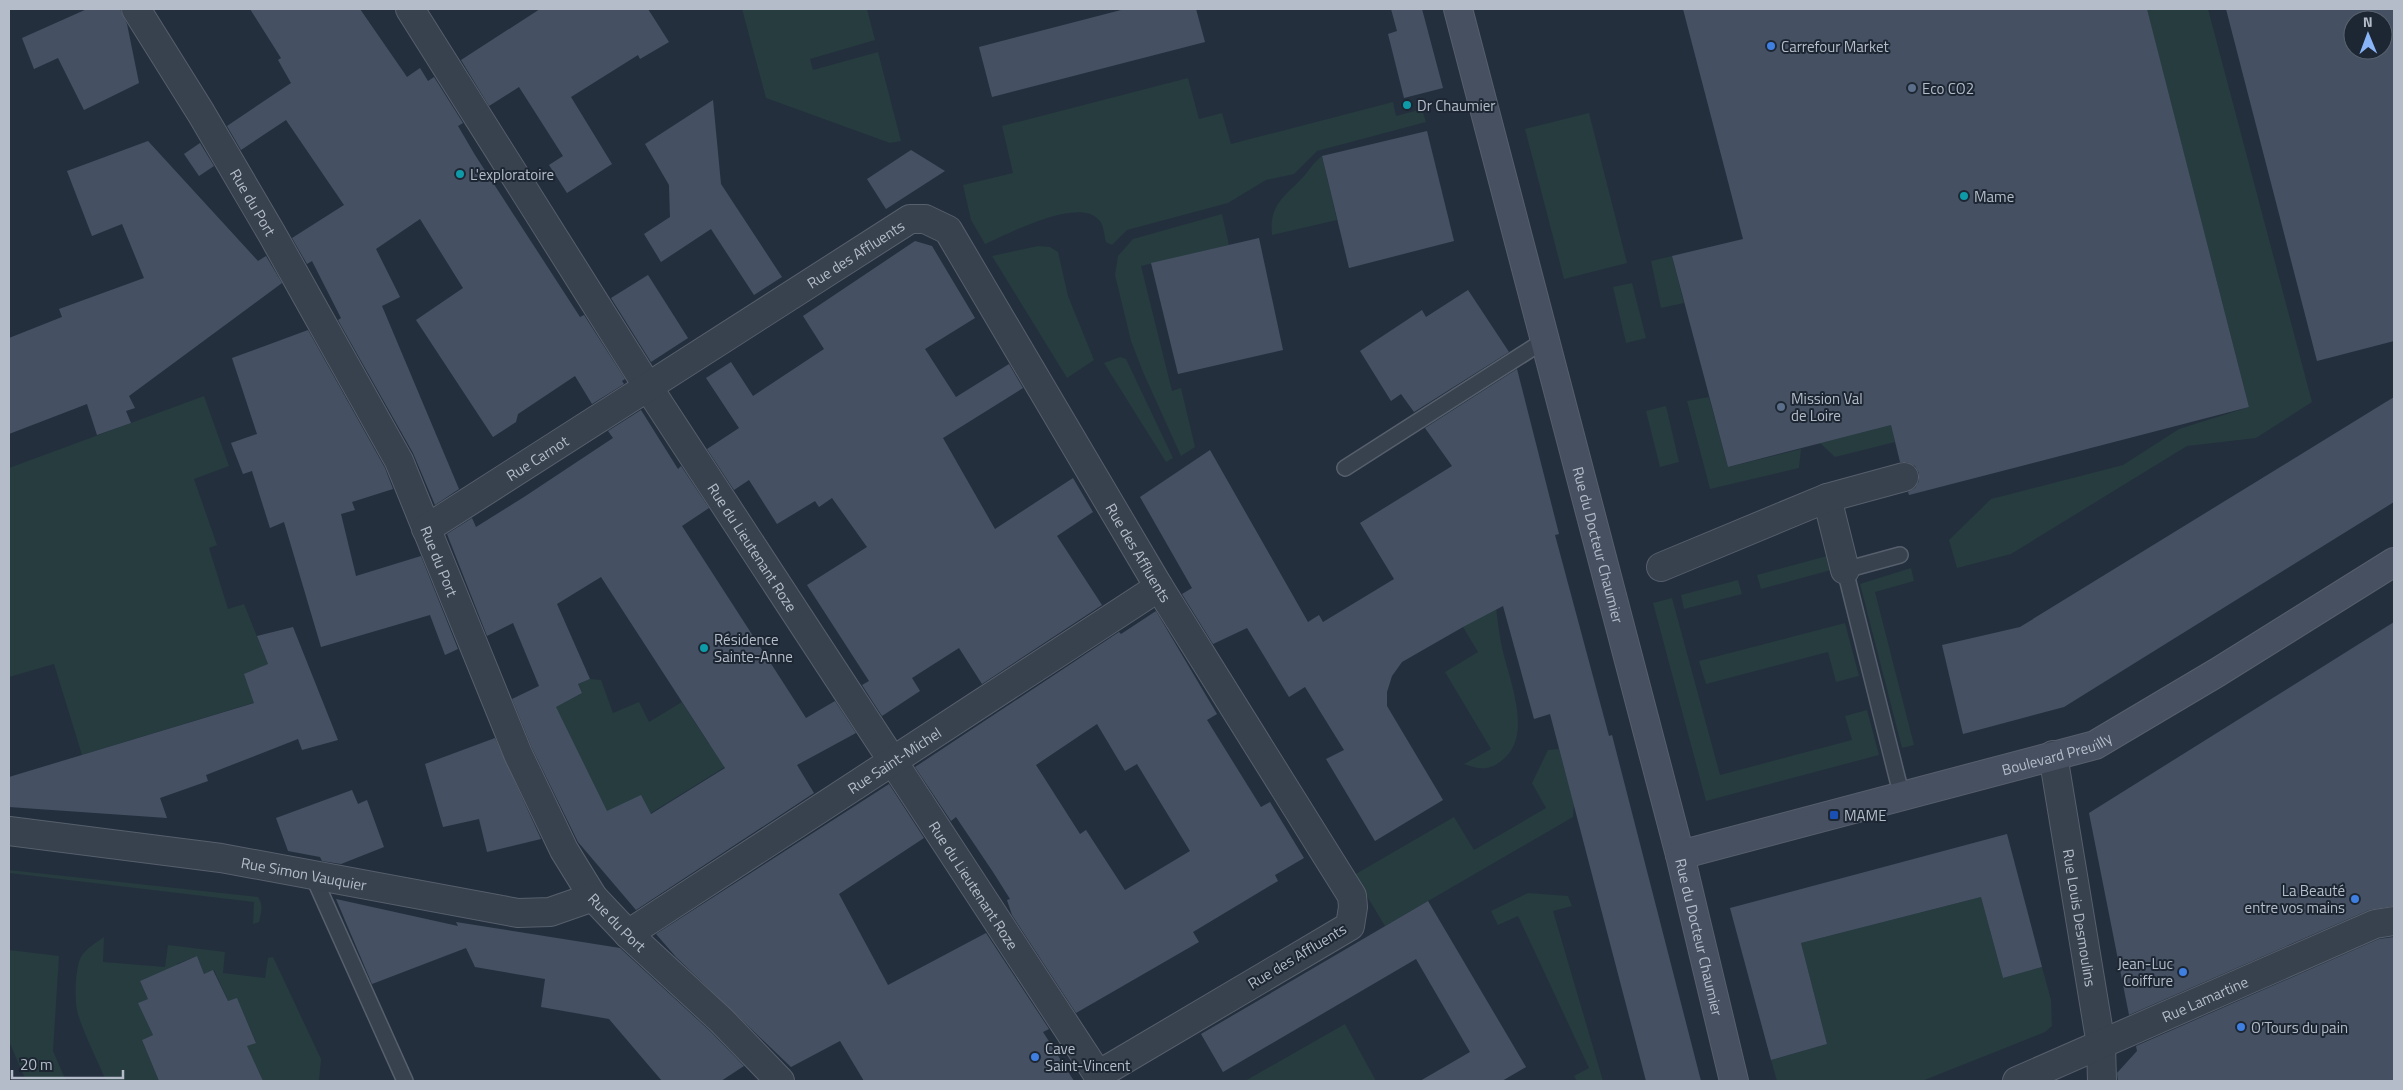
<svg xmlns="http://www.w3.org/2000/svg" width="2403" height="1090" font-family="'Titillium Web',sans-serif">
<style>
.green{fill:#263c3f}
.building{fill:#455162;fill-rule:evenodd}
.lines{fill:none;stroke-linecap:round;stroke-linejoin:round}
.lane-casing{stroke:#565f6c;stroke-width:18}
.street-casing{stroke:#565f6c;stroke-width:30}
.secondary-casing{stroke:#565f6c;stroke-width:30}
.lane{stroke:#38414e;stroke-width:15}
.street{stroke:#38414e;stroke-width:28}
.secondary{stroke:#465061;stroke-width:28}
.shop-dot{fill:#3f7fe0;stroke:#1d2633;stroke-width:2}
.service-dot{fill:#5c6f8a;stroke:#1d2633;stroke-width:2}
.culture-dot{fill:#0f9aa8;stroke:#1d2633;stroke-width:2}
.transit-dot{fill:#1a4fb4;stroke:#1d2633;stroke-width:2}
.labels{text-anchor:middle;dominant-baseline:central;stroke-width:4;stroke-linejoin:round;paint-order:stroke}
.poi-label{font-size:15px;fill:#b4bcc9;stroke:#1d2633;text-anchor:start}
.street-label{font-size:15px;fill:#b4bcc9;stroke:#1d2633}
</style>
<rect width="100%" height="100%" fill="#242f3e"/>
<g class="green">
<path d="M742,9H867L875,40L810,59L813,70L878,52L901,141L890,143L766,98Z"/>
<path d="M2208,9L2312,402L2256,438L2187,446L2011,554L1957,568L1949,540L1991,499L2123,465L2179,429L2249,407L2147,10Z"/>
<path d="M1188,78L1199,119L1222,113L1231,144L1393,102L1396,116L1422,109L1426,122L1317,151L1294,174L1266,180L1228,203L1127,230L1112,245L1106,242C1104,235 1104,225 1099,220C1079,196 1008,234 985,244L971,220L963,185L1013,173L1002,126Z"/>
<path d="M1589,113L1627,263L1564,279L1525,129Z"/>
<path d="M1322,156L1337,220L1272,235C1269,203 1285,197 1304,176C1310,169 1314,162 1322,156Z"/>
<path d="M1222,214L1229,245L1141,266L1172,391L1181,388L1195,447L1181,456L1143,372L1131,341L1115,275L1118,256L1133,239Z"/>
<path d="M1038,246L1050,247L1058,252L1068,296L1094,360L1067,378L992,256Z"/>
<path d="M1672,256L1684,303L1661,308L1651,261Z"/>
<path d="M1632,283L1646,338L1626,343L1613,287Z"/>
<path d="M1120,357L1126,359L1173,458L1166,462L1104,363Z"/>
<path d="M204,396L229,466L194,479L217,545L209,548L228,609L244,604L268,664L259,701L82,755L54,664L9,677V468Z"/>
<path d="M1709,397L1728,467L1801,449L1799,468L1710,489L1687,401Z"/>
<path d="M1666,406L1679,462L1660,467L1646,411Z"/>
<path d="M1891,425L1895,442L1835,457L1820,443Z"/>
<path d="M1827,556L1831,570L1761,589L1757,575Z"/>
<path d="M1911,568L1914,581L1875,592L1914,745L1902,748L1860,584Z"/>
<path d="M1493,575C1495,598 1497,621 1501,643C1508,678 1536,738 1500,762C1487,771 1478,769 1464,764L1491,749L1445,672L1478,652L1463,627Z"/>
<path d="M1738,580L1742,594L1684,609L1681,595Z"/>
<path d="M1672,598L1720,775L1852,740L1845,716L1867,710L1879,755L1706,801L1653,603Z"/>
<path d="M1845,623L1859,676L1836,682L1828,652L1706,684L1699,661Z"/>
<path d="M590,679L601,680L613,713L639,702L649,722L682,702L709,744L742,724L757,747L651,813L607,814L542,714L582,693L578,684Z"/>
<path d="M1559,749L1574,804L1573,817L1385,926L1354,875L1454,817L1474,850L1546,808L1532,783L1548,750Z"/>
<path d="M9,870L258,897C264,905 261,913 259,922L253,924L254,902L9,873Z"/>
<path d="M1528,893L1568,896L1572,906L1553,911L1603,1081H1577L1574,1076L1589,1068L1518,916L1498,925L1491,911Z"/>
<path d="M1981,897L2003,978L2042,967L2051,1000L2052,1026L2045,1032L1922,1081H1777L1771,1060L1827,1044L1801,943Z"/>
<path d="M104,937L103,962L165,967L168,945L225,952L223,973L265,978L268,958L273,957L321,1059L319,1081H251L261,1077L247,1046L256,1042L237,999L228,1001L214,970L204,974L197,956L177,964L180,971L159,973L140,981L148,999L139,1003L153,1035L142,1040L159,1081H106C97,1059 85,1037 78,1014C74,1002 75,968 81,957C86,948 96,943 104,937Z"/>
<path d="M9,950L59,956L53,1051L66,1081H26L9,1041Z"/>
<path d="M1345,1024L1376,1081H1245Z"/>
</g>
<g class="building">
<path d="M87,9H120L127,24L139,83L84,110L58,58L34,69L22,38Z"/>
<path d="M250,9H360L407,77L420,68L428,81L434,77L463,123L458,126L475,155L580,317L584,315L625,379L622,381L624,384L592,404L575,376L518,414L516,422L493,437L416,320L463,288L420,219L376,249L400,297L382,306L459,489L435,505L413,453L338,320L341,318L312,261L307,264L292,238L344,205L286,120L241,150L227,126L291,83L278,60L281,58Z"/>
<path d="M540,9H648L669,42L640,59L638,55L571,97L612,164L567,193L549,165L563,156L519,87L489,106L461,60Z"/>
<path d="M1125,9H1196L1205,42L992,97L979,47Z"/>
<path d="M1391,9H1422L1443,88L1404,98L1388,34L1397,31Z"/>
<path d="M1683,9H2147L2249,407L1909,495L1908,492L1915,488L1919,481V473L1915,466L1907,462H1900L1891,425L1728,467L1672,256L1743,239Z"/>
<path d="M2226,9H2394V341L2317,361ZM2353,20H2383V50H2353Z"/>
<path d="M713,100L721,184L782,277L754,295L711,229L661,262L644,234L670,217L669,185L645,144Z"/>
<path d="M1427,131L1454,241L1349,268L1322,156Z"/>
<path d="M148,141L258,261L266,256L282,283L129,396L135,408L126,411L131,423L97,435L87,404L9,434V338L62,317L59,309L144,278L122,224L92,236L67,171Z"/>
<path d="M200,143L214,166L199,176L184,154Z"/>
<path d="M911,150L945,171L886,209L867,179Z"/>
<path d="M1259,238L1283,350L1178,374L1151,263Z"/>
<path d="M915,241L932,246L975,318L925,349L956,397L1009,364L1023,388L943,438L995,529L1073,478L1093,512L1057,536L1102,605L982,684L959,648L912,678L920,691L882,716L862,685L869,681L807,585L867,547L832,498L819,507L815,501L777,524L749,480L734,490L707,449L739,428L706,378L731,362L753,396L824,349L803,316Z"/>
<path d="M648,275L688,338L651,362L611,298Z"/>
<path d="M1468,290L1509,352L1414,412L1401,394L1391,401L1360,351L1422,310L1426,317Z"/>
<path d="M308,330L385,468L393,489L352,502L355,510L341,514L356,576L421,556L458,649L445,655L430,615L321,647L284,522L270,528L252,471L243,474L231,443L257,434L232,358Z"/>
<path d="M1517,369L1559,534L1555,535L1609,736L1612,735L1701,1081H1646L1550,714L1534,719L1503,606L1463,627L1402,662L1392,676L1387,692V706L1443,800L1375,841L1326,759L1344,750L1305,687L1289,697L1247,628L1213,644L1182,594L1192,588L1140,497L1210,450L1308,622L1319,615L1323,622L1394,579L1360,523L1452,466L1425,428Z"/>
<path d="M2394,397V502L2064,707L1963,734L1942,645L2020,627Z"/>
<path d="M641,410L678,469L681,466L709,508L682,526L806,718L835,701L856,733L797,765L814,793L636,910L578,842L532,748L512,699L539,686L513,623L487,636L447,534L472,518L476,527L524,497L613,438L608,431ZM601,577L725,768L651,814L641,795L607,811L556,707L582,693L578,684L590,679L557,604Z"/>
<path d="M1156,611L1217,714L1207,720L1261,807L1270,802L1304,858L1275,875L1278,881L1193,932L1199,942L1076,1013L1012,915L1007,900L1010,899L993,872L956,817L951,821L915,767L1119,632L1121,634ZM1097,724L1125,771L1137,764L1190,851L1125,890L1086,830L1080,834L1036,765Z"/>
<path d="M2394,622V906L2369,910L2129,1015L2089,813Z"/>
<path d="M293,627L338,740L302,750L298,739L206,775L208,781L160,798L167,818L9,807V777L254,703L244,674L268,664L257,636Z"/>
<path d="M495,738L541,839L487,852L479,819L443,827L425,764Z"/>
<path d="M889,784L924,838L839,894L888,985L986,933L1049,1029L1043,1032L1074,1081H864L840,1041L791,1067L676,957L656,934Z"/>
<path d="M352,790L358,804L367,800L384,847L341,864L322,861L320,857L288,851L276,818Z"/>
<path d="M2007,834L2042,967L2003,978L1981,897L1801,943L1827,1044L1771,1060L1730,908Z"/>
<path d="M336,899L458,926L456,922L620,948L711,1032L744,1066L721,1081H662L609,1019L541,1007L545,979L475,967L466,948L372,984Z"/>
<path d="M1428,901L1526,1067L1502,1081H1420L1470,1052L1416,959L1223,1072L1201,1034Z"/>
<path d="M2394,937V1081H2118L2117,1073L2137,1051L2136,1046L2379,939Z"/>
<path d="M197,956L204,974L213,970L228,1001L237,998L256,1043L247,1046L263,1081H159L142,1040L153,1035L138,1003L148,999L140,981Z"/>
</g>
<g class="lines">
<g class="lane-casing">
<g id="lane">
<path d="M1345,468L1545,340"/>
<path d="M1900,555L1845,570L1902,797"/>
<path d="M313,876L405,1081"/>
</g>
</g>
<g class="street-casing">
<g id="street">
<path id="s1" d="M136,9L201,113L272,234L399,461L518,754L564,850L593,897L628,934L722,1021L780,1081"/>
<path id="s2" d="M410,9L648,387L1102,1081"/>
<path d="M1827,498L1845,570"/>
<path id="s3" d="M426,529L910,219H925L948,230L1159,587L1352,896L1353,907L1350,926L1098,1075"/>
<path d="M1661,567L1827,498L1904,477"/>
<path id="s4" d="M2053,755L2101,1045L2102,1081"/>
<path id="s5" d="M9,831L221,858L518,913L550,912L593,897"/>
<path id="s6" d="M628,934L1159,587"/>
<path id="s7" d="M2017,1081L2375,924L2394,921"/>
</g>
</g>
<g class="secondary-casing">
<g id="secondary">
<path id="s8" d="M1458,9L1680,855L1734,1081"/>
<path id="s9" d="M1680,855L2095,745L2218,672L2394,562"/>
</g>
</g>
<use href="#lane" class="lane"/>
<use href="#street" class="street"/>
<use href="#secondary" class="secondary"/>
</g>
<g class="shop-dot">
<circle cx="1771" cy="46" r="5"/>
<circle cx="2355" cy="899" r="5"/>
<circle cx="2183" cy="972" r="5"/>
<circle cx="2241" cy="1027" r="5"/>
<circle cx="1035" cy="1057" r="5"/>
</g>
<g class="service-dot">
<circle cx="1912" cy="88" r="5"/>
<circle cx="1781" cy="407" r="5"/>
</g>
<g class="culture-dot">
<circle cx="1407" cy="105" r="5"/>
<circle cx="460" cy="174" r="5"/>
<circle cx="1964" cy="196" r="5"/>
<circle cx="704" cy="648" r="5"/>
</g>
<rect class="transit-dot" x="1829" y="810" width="10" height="10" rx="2.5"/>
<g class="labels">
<g class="poi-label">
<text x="1781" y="46">Carrefour Market</text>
<text x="1922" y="88">Eco CO2</text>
<text x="1417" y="105">Dr Chaumier</text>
<text x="470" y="174">L'exploratoire</text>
<text x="1974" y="196">Mame</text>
<text x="1791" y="398">Mission Val<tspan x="1791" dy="17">de Loire</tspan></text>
<text x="714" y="639">Résidence<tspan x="714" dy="17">Sainte-Anne</tspan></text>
<text x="1844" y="815">MAME</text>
<text x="2345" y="890" text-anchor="end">La Beauté<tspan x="2345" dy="17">entre vos mains</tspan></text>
<text x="2173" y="963" text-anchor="end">Jean-Luc<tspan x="2173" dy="17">Coiffure</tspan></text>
<text x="2251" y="1027">O’Tours du pain</text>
<text x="1045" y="1048">Cave<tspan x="1045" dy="17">Saint-Vincent</tspan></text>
</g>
<g class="street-label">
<text stroke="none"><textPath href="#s1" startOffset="226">Rue du Port</textPath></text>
<text stroke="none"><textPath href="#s3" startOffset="510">Rue des Affluents</textPath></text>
<text stroke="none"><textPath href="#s3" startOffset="132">Rue Carnot</textPath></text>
<text stroke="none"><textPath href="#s8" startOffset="554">Rue du Docteur Chaumier</textPath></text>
<text stroke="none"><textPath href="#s2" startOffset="638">Rue du Lieutenant Roze</textPath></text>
<text stroke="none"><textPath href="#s3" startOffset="990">Rue des Affluents</textPath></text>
<text stroke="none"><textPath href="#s1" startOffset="631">Rue du Port</textPath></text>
<text stroke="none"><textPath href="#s9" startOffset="390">Boulevard Preuilly</textPath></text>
<text stroke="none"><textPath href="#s6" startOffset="318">Rue Saint-Michel</textPath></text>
<text stroke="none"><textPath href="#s5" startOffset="298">Rue Simon Vauquier</textPath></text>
<text stroke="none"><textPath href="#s2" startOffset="1042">Rue du Lieutenant Roze</textPath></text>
<text stroke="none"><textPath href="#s4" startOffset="165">Rue Louis Desmoulins</textPath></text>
<text stroke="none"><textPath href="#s1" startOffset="1036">Rue du Port</textPath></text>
<text stroke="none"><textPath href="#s8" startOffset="959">Rue du Docteur Chaumier</textPath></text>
<text transform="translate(1297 956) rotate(-31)">Rue des Affluents</text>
<text stroke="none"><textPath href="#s7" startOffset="205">Rue Lamartine</textPath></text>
</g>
</g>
<rect width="2403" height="1090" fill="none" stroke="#b4bcc9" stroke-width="20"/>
<g transform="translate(2368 35) rotate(359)"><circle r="24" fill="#1d2633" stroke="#59626f"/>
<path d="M0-4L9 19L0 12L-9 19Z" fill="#8ab4f8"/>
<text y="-8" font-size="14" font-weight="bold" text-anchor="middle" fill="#b4bcc9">N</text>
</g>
<path d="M12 1070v8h111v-8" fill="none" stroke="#b4bcc9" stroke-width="2.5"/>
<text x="20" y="1070" font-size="15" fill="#b4bcc9" stroke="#1d2633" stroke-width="4" paint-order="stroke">20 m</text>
</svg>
